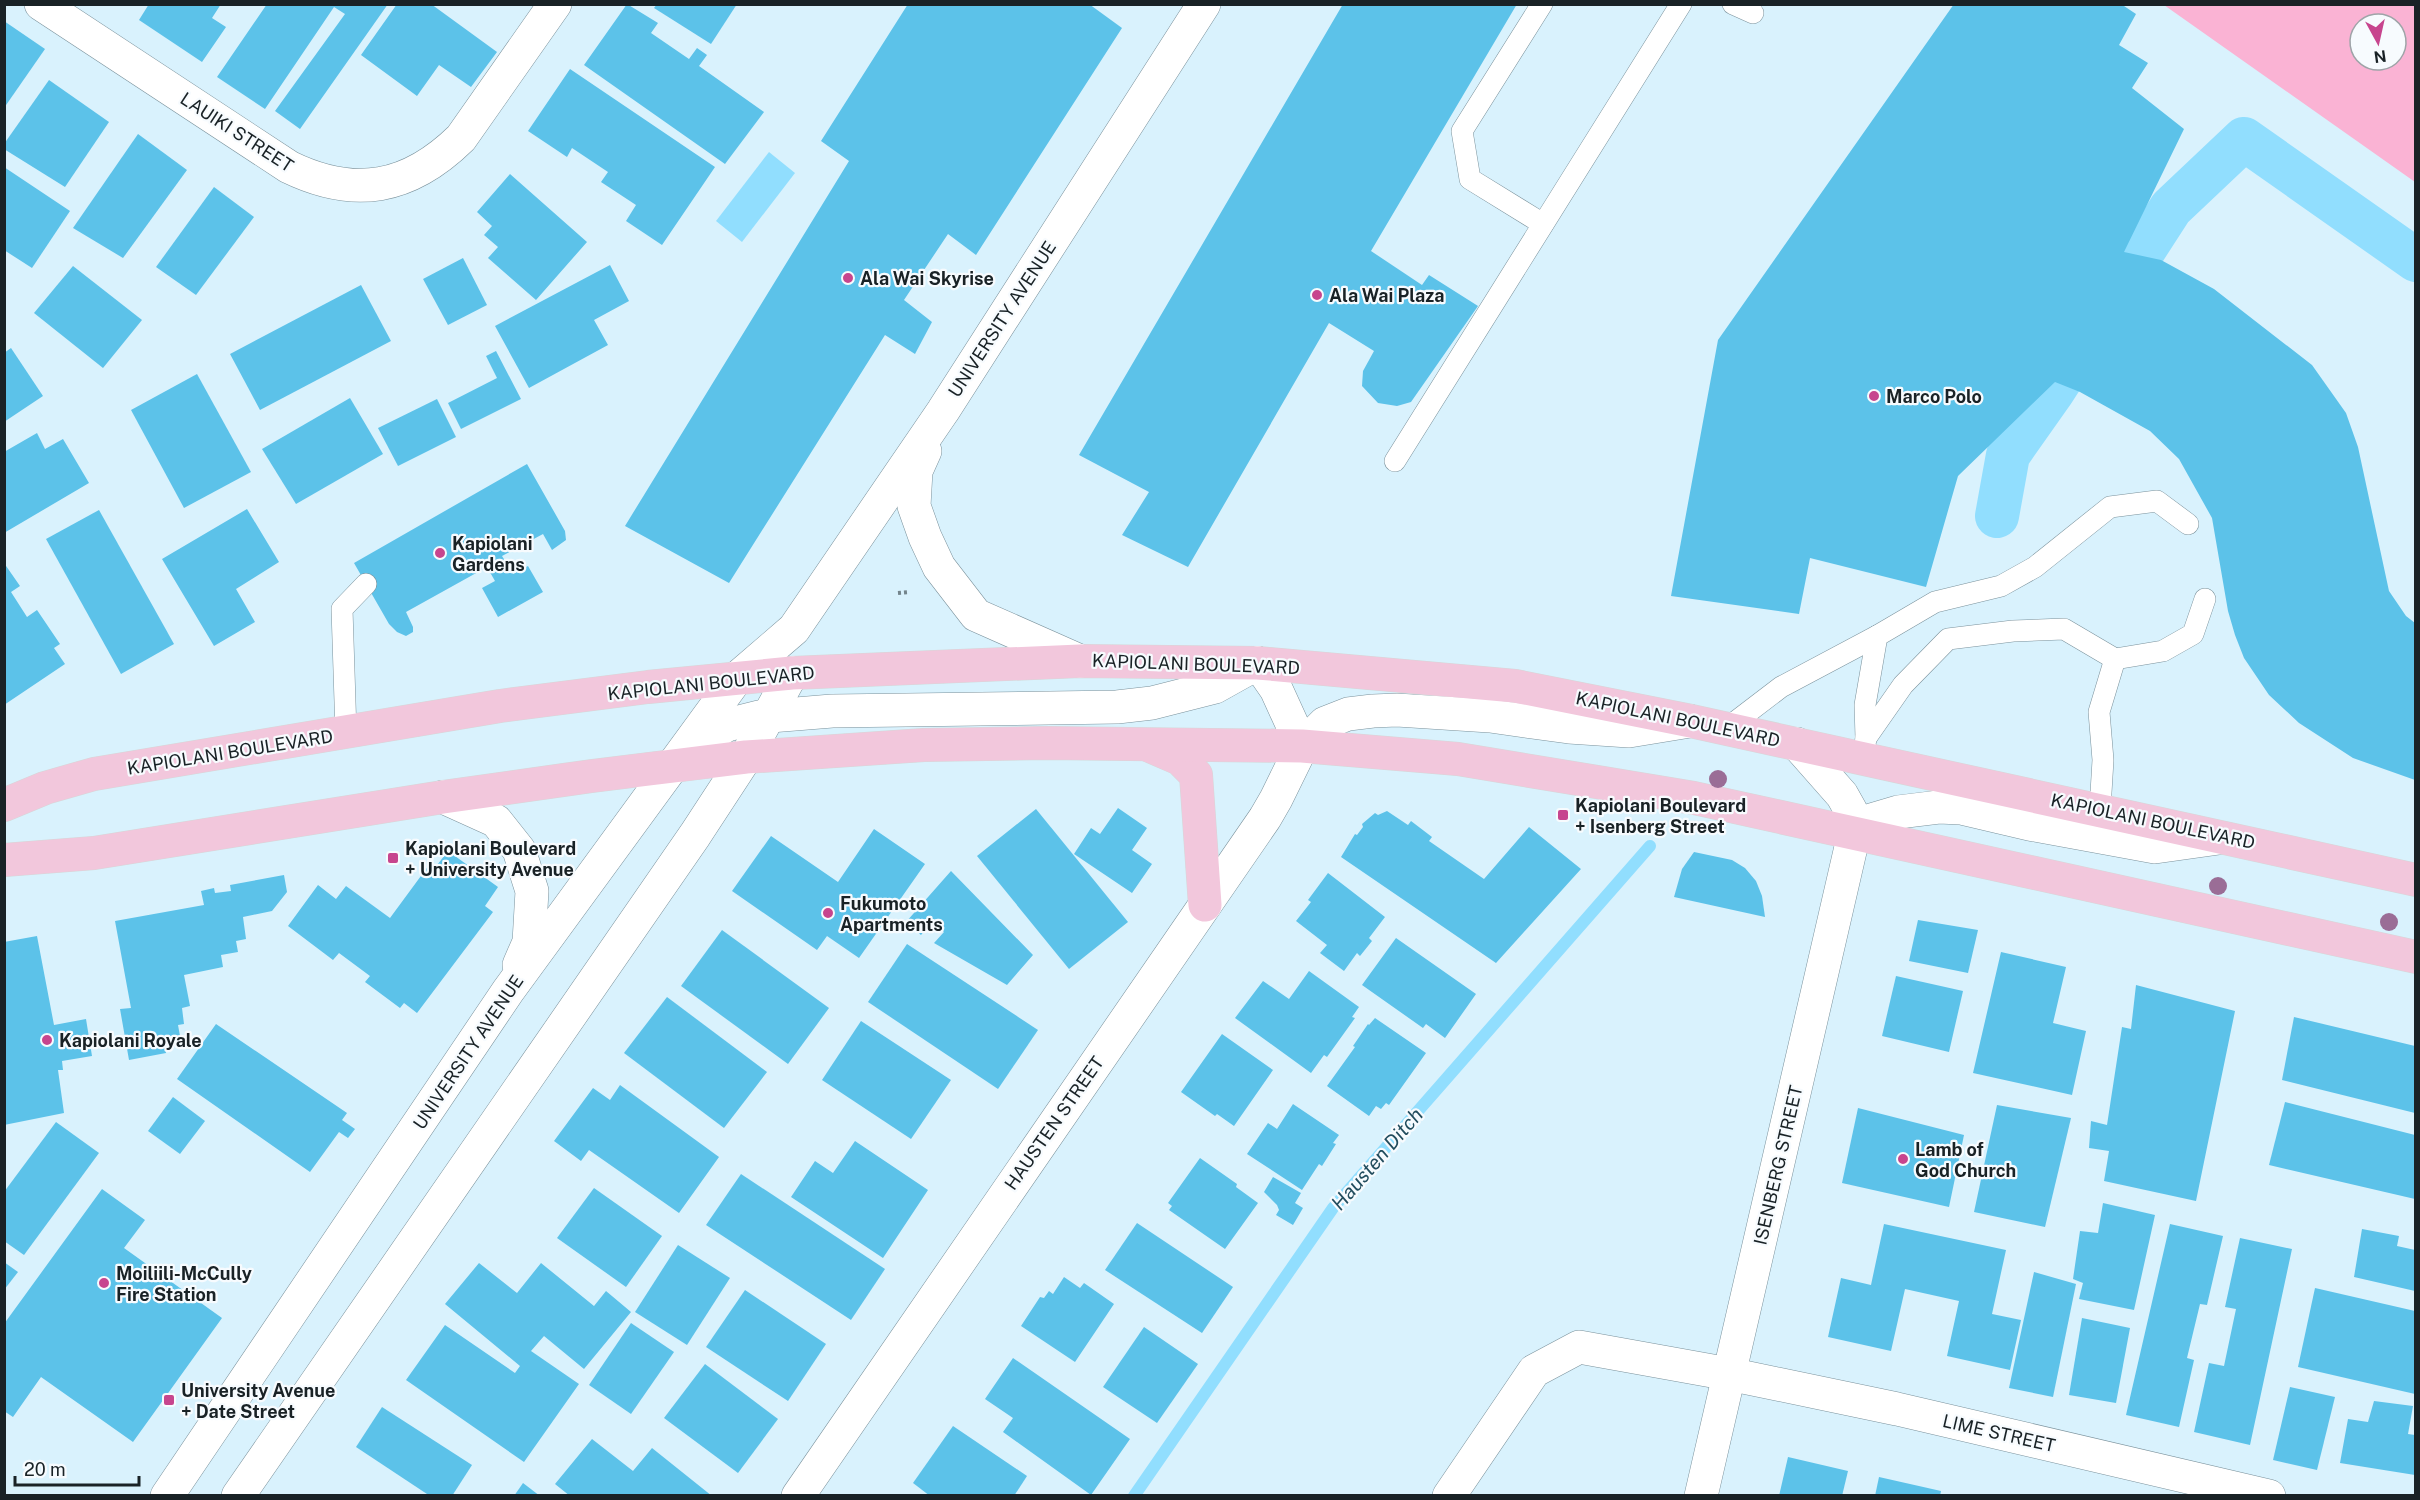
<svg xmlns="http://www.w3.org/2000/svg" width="2420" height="1500" viewBox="0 0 2420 1500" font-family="'Public Sans',sans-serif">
  <rect width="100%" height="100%" fill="#d9f2fd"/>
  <path fill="#fab3d4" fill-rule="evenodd" d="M2164,5H2415V182ZM2360,24H2396V60H2360Z"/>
  <path fill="#91defe" d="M769,152L795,173L742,242L716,221Z"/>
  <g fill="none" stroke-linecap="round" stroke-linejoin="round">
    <path stroke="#91defe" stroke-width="12" d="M1134,1496L1333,1208L1650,846"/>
    <path stroke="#91defe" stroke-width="44" d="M1997,516L2008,455L2053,391L2171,208L2244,139L2416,260"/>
  </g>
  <g fill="#5cc2e9">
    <path d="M149,4H221L212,18L226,27L202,62L139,20Z"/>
    <path d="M267,4H388L300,129L275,111L345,14L334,7L265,109L217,77Z"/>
    <path d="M397,4H431L497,52L471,87L439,65L417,96L361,55Z"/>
    <path d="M627,4L658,23L651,33L689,59L697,48L707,55L699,66L764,112L725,164L584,65Z"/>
    <path d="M657,4H737L711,44L654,8Z"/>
    <path d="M908,4H1089L1122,28L976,255L948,234L904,300L932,322L915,354L885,335L729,583L625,526L849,161L821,141Z"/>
    <path d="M1343,4H1517L1371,251L1422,285L1429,275L1478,306L1411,402L1397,406L1378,403L1362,386L1363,371L1374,351L1329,323L1188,567L1122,535L1149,492L1079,455Z"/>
    <path d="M1954,4H2121L2136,14L2119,45L2148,63L2132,88L2184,129L2124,252L2161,260L2214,289L2312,365L2346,413L2358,447L2389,591L2406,616L2415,623V780L2353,758L2299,723L2269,695L2244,658L2235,635L2228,611L2212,518L2179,459L2150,431L2080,392L2055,382L1958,476L1926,587L1810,558L1799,614L1671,596L1718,340Z"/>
    <path d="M4,21L45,49L4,108Z"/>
    <path d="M570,69L715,167L662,245L626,221L636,205L601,182L608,172L572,148L567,157L528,131Z"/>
    <path d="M49,80L109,122L65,187L4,149V144Z"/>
    <path d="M138,134L187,170L123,258L73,228Z"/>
    <path d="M4,167L70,211L32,268L4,250Z"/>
    <path d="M510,174L587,242L536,300L488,258L498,247L484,235L492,226L477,212Z"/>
    <path d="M214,187L254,217L196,295L156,267Z"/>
    <path d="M463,258L487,305L448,325L423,279Z"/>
    <path d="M610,265L629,301L594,320L608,345L529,388L495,326Z"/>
    <path d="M73,266L142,320L103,368L34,313Z"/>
    <path d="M361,285L391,341L260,410L230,354Z"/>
    <path d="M11,348L43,396L4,422V353Z"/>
    <path d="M496,351L521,399L461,429L448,403L497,378L486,356Z"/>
    <path d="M197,374L251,472L184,508L131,410Z"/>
    <path d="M350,398L383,454L296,504L262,449Z"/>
    <path d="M437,399L456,437L398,466L378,428Z"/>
    <path d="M37,433L45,449L63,439L89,483L4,533V452Z"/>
    <path d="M527,464L565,531L566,540L552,550L543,534L502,556L513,574L528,566L543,592L498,617L482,588L495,581L487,567L406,612L413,627V632L406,636L397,632L389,624L354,563Z"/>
    <path d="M247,509L279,562L236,589L255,622L214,646L162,559Z"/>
    <path d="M99,510L174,644L121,674L46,539Z"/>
    <path d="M4,563L20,586L11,592L27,617L37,610L60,644L54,648L65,664L4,705Z"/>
    <path d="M1118,808L1147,828L1132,850L1152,864L1132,893L1074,854L1091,828L1100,834Z"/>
    <path d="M1036,809L1128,922L1069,969L977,856Z"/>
    <path d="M1387,811L1408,825L1411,821L1432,837L1429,841L1484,879L1529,827L1581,869L1496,963L1341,857L1355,834L1357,835L1363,827L1362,824L1375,813L1378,815Z"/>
    <path d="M874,829L925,864L859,958L827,936L817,950L732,891L771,836L838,882Z"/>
    <path d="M448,851L498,887L485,906L493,912L417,1013L404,1003L400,1008L365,982L370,976L339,953L333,960L288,926L318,885L336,899L346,886L390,918L429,865L434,869Z"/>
    <path d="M1694,852L1732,860L1745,868L1756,881L1762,896L1765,917L1674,897L1682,869Z"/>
    <path d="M951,871L1033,955L1007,985L934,943L944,932L932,922L921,935L906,922Z"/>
    <path d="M1328,873L1385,917L1369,938L1372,941L1360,956L1357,953L1344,971L1320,953L1327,945L1296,921L1311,902L1308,900Z"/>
    <path d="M284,875L287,892L272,911L243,917L246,939L236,941L238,952L221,955L223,967L184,975L190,1006L182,1008L184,1024L178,1025L180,1036L172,1037L174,1044L165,1045L166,1053L129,1060L120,1009L131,1008L115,921L204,905L201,891L214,888L215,893L231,891L230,885Z"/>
    <path d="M1918,920L1978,930L1968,973L1909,961Z"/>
    <path d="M722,930L829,1008L788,1064L681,986Z"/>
    <path d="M37,936L54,1025L86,1019L92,1056L62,1061L63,1070H58L64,1113L4,1125V942Z"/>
    <path d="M1396,938L1476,994L1445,1038L1426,1024L1423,1028L1362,985Z"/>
    <path d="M907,944L1038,1030L998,1089L868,1002Z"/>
    <path d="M2001,952L2066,967L2053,1023L2086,1031L2072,1095L1973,1073Z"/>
    <path d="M1309,971L1359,1007L1352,1017L1355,1018L1327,1057L1324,1055L1311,1073L1235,1018L1263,981L1289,999Z"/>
    <path d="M1896,976L1963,991L1949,1052L1882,1036Z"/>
    <path d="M2136,985L2235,1011L2196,1201L2104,1181L2109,1151L2089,1148L2091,1121L2107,1125L2122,1027L2131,1029Z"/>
    <path d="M667,997L767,1072L724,1128L624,1053Z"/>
    <path d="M2294,1017L2415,1046V1113L2282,1080Z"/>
    <path d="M1375,1018L1426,1053L1389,1105L1386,1103L1381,1109L1376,1106L1369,1116L1327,1086L1355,1047L1353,1046L1368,1024L1369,1025Z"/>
    <path d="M861,1021L951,1080L911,1139L822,1080Z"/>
    <path d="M216,1024L347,1113L342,1120L355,1129L348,1138L339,1132L310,1172L177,1079Z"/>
    <path d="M1222,1034L1273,1070L1234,1126L1217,1114L1215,1116L1181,1092Z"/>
    <path d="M620,1085L719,1157L679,1213L589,1150L581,1161L554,1141L593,1088L610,1100Z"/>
    <path d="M173,1097L205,1121L180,1154L148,1131Z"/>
    <path d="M2285,1102L2415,1135V1199L2269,1165Z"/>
    <path d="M1293,1104L1339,1135L1333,1143L1336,1144L1322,1166L1319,1164L1302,1190L1247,1154L1268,1123L1277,1129Z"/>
    <path d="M1997,1105L2071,1118L2045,1227L1974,1212Z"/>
    <path d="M1858,1108L1964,1135L1949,1207L1842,1183Z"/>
    <path d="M56,1122L99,1153L24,1255L4,1241V1192Z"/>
    <path d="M855,1141L928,1190L883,1258L791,1197L815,1161L833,1173Z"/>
    <path d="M1200,1158L1237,1184L1236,1187L1258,1203L1225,1249L1169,1210L1172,1206L1168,1203Z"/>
    <path d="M741,1174L885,1269L851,1320L706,1225Z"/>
    <path d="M1273,1177L1301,1193L1295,1203L1303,1208L1293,1225L1276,1215L1279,1210L1277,1205L1264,1192Z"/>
    <path d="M594,1188L662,1236L626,1287L557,1238Z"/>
    <path d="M102,1189L145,1220L124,1248L222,1318L133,1442L41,1377L13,1417L4,1411V1324Z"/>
    <path d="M2103,1203L2155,1215L2134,1310L2079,1299L2083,1283L2073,1279L2080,1231L2098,1233Z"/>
    <path d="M1137,1223L1233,1287L1202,1333L1105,1270Z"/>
    <path d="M1884,1224L2006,1250L1992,1314L2021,1320L2010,1370L1947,1356L1959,1301L1905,1289L1891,1351L1828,1337L1841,1278L1871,1285Z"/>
    <path d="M2170,1224L2223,1236L2207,1305L2200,1304L2187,1358L2194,1360L2179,1427L2126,1415Z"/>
    <path d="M2362,1229L2399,1236L2397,1246L2415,1250V1291L2354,1277Z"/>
    <path d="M2240,1238L2292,1249L2250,1445L2194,1432L2209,1363L2224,1366L2236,1309L2225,1307Z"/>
    <path d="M678,1245L730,1278L687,1345L635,1312Z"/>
    <path d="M4,1262L18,1272L4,1290Z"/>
    <path d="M479,1263L517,1293L541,1263L594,1306L606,1291L631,1312L584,1369L544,1336L531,1351L579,1384L524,1462L406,1380L445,1325L515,1373L520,1366L445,1304Z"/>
    <path d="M2034,1272L2076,1284L2053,1397L2009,1388Z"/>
    <path d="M1064,1277L1080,1288L1084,1283L1114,1304L1075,1362L1021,1326L1040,1297L1044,1298L1049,1291L1053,1294Z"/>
    <path d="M2315,1288L2415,1311V1394L2298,1367Z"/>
    <path d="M745,1290L826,1344L788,1401L706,1347Z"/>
    <path d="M2082,1318L2130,1328L2116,1403L2069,1395Z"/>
    <path d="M631,1323L674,1352L631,1414L589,1385Z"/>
    <path d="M1144,1327L1198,1364L1157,1423L1103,1387Z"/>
    <path d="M1013,1358L1130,1439L1091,1495L1003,1432L1013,1418L985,1399Z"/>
    <path d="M705,1364L778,1419L738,1473L664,1418Z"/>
    <path d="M2290,1387L2335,1397L2317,1470L2273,1460Z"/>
    <path d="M2374,1401L2413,1406L2408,1434L2415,1435V1475L2340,1463L2348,1419L2368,1422Z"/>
    <path d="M382,1407L472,1465L452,1496H430L356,1447Z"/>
    <path d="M953,1426L1027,1476L1014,1496H930L913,1483Z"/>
    <path d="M592,1439L633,1471L652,1448L712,1496H570L555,1484Z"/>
    <path d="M1788,1457L1848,1471L1842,1496H1779Z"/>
    <path d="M1879,1477L1941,1491L1940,1496H1875Z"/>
    <path d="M523,1483L540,1496H514Z"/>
  </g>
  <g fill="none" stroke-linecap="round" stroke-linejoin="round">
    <g stroke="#7b929c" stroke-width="22">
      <g id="service">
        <path d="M1542,4L1462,131L1470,179L1543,224"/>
        <path d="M1733,4L1753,13"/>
        <path d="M1395,461L1681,4"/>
        <path d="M1726,729L1781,687L1877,636"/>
        <path d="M346,733L342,609L366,584"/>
        <path d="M1866,738L1903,685L1948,639L2013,631L2064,629L2115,659"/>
        <path d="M1863,758L1866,738L1865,705L1877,636L1935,602L2001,586L2035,567L2110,507L2157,501L2188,524"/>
        <path d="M2100,809L2103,760L2099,712L2115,659L2163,651L2193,634L2205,599"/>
      </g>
    </g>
    <g stroke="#7b929c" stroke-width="34">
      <g id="minor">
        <path d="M41,4L289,167C355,199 409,189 461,138L555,4"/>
        <path d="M925,451L916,471L914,506L925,537L939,567L976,615L1080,661"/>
        <path d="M736,679L794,629L943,411L1204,4"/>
        <path d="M798,1496L1265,818L1276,799L1302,746"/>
        <path d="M1449,1496L1534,1371L1579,1347L1729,1374L1897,1409L2269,1496"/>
      </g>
    </g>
    <g stroke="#7b929c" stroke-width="34">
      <g id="tertiary">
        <path d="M1258,663L1276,689L1302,746L1325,723L1348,714L1373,711L1397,710L1490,716L1569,727L1629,731L1690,721"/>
        <path d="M1854,834L1871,820L1898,812L1939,807L1961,808L2029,824L2155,847L2219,838"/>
        <path d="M1701,1496L1854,834L1851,811L1842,795L1797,744"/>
      </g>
    </g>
    <g stroke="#7b929c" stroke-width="34">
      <g id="secondary">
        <path d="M693,745L727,725L759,717L832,711L1117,707L1152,703L1215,687L1258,663"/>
        <path d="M443,797L496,821L519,850L532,891L529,942L519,965"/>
        <path d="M167,1496L508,991L736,679"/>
        <path d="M238,1496L695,835L746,757L792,673"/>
      </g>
    </g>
    <g stroke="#d6d7d8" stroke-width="34">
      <g id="primary">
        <path d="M1150,746L1180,759L1196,775L1205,905"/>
        <path d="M4,805L45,788L94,774L500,706L648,687L792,673L1080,661L1258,663L1515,686L1691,721L2416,880"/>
        <path d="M4,860L94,853L443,797L592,776L746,757L924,745L1047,743L1302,746L1458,759L1694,798L2416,957"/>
      </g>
    </g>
    <path stroke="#74858c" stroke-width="4" stroke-dasharray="3 3" stroke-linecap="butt" d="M898,593L909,592"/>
    <use href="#service" stroke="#fff" stroke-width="21"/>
    <use href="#minor" stroke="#fff" stroke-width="33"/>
    <use href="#tertiary" stroke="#fff" stroke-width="33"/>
    <use href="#secondary" stroke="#fff" stroke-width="33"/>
    <use href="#primary" stroke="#f2c7dc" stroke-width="33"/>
  </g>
  <g fill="#9a6d96">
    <circle cx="1718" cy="779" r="9"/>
    <circle cx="2218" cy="886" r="9"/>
    <circle cx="2389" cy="922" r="9"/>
  </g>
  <g fill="#c7458e" stroke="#f7fbfe" stroke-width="2">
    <circle cx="848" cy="278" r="6"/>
    <circle cx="1317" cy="295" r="6"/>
    <circle cx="1874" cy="396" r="6"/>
    <circle cx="440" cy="553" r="6"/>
    <rect x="1557" y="809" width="12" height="12" rx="3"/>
    <rect x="387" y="852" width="12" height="12" rx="3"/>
    <circle cx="828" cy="913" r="6"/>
    <circle cx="47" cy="1040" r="6"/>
    <circle cx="1903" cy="1159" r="6"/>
    <circle cx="104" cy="1283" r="6"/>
    <rect x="163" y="1394" width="12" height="12" rx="3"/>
  </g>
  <g text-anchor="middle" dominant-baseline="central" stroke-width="4.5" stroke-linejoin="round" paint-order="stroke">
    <g font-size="18" fill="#192226" stroke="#f7fbfe">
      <text transform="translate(237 132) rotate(33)">LAUIKI STREET</text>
      <text transform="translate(1002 319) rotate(-57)">UNIVERSITY AVENUE</text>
      <text transform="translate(1196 664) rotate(2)">KAPIOLANI BOULEVARD</text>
      <text transform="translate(711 683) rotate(-6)">KAPIOLANI BOULEVARD</text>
      <text transform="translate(1678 719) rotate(12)">KAPIOLANI BOULEVARD</text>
      <text transform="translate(230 752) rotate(-9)">KAPIOLANI BOULEVARD</text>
      <text transform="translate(2153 821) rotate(12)">KAPIOLANI BOULEVARD</text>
      <text transform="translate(468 1052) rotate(-56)">UNIVERSITY AVENUE</text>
      <text transform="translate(1054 1123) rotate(-55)">HAUSTEN STREET</text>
      <text transform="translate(1778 1165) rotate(-77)">ISENBERG STREET</text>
      <text transform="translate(1999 1433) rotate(13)">LIME STREET</text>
    </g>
    <g font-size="18" font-weight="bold" fill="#192226" stroke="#f7fbfe" text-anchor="start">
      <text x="860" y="278">Ala Wai Skyrise</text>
      <text x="1329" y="295">Ala Wai Plaza</text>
      <text x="1886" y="396">Marco Polo</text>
      <text x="452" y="543">Kapiolani<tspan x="452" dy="21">Gardens</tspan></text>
      <text x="1575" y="805">Kapiolani Boulevard<tspan x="1575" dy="21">+ Isenberg Street</tspan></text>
      <text x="405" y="848">Kapiolani Boulevard<tspan x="405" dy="21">+ University Avenue</tspan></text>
      <text x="840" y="903">Fukumoto<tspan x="840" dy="21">Apartments</tspan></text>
      <text x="59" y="1040">Kapiolani Royale</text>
      <text x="1915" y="1149">Lamb of<tspan x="1915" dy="21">God Church</tspan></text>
      <text x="116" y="1273">Moiliili-McCully<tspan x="116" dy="21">Fire Station</tspan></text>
      <text x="181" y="1390">University Avenue<tspan x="181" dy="21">+ Date Street</tspan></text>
    </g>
    <g font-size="20" font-style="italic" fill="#224d5e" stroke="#f7fbfe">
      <text transform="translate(1377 1159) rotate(-49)">Hausten Ditch</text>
    </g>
  </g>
  <rect width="2420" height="1500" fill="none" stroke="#192226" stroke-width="12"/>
  <g transform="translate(2378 42) rotate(172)"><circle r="28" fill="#f7fbfe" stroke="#9ea4a8" stroke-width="1.5"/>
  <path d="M0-4.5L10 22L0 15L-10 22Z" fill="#c7458e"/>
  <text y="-9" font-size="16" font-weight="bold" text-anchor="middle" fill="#192226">N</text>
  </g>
  <path d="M15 1476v9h124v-9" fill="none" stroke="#192226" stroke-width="3"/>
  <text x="24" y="1476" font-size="18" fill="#192226" stroke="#f7fbfe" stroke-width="4.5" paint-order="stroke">20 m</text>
</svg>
